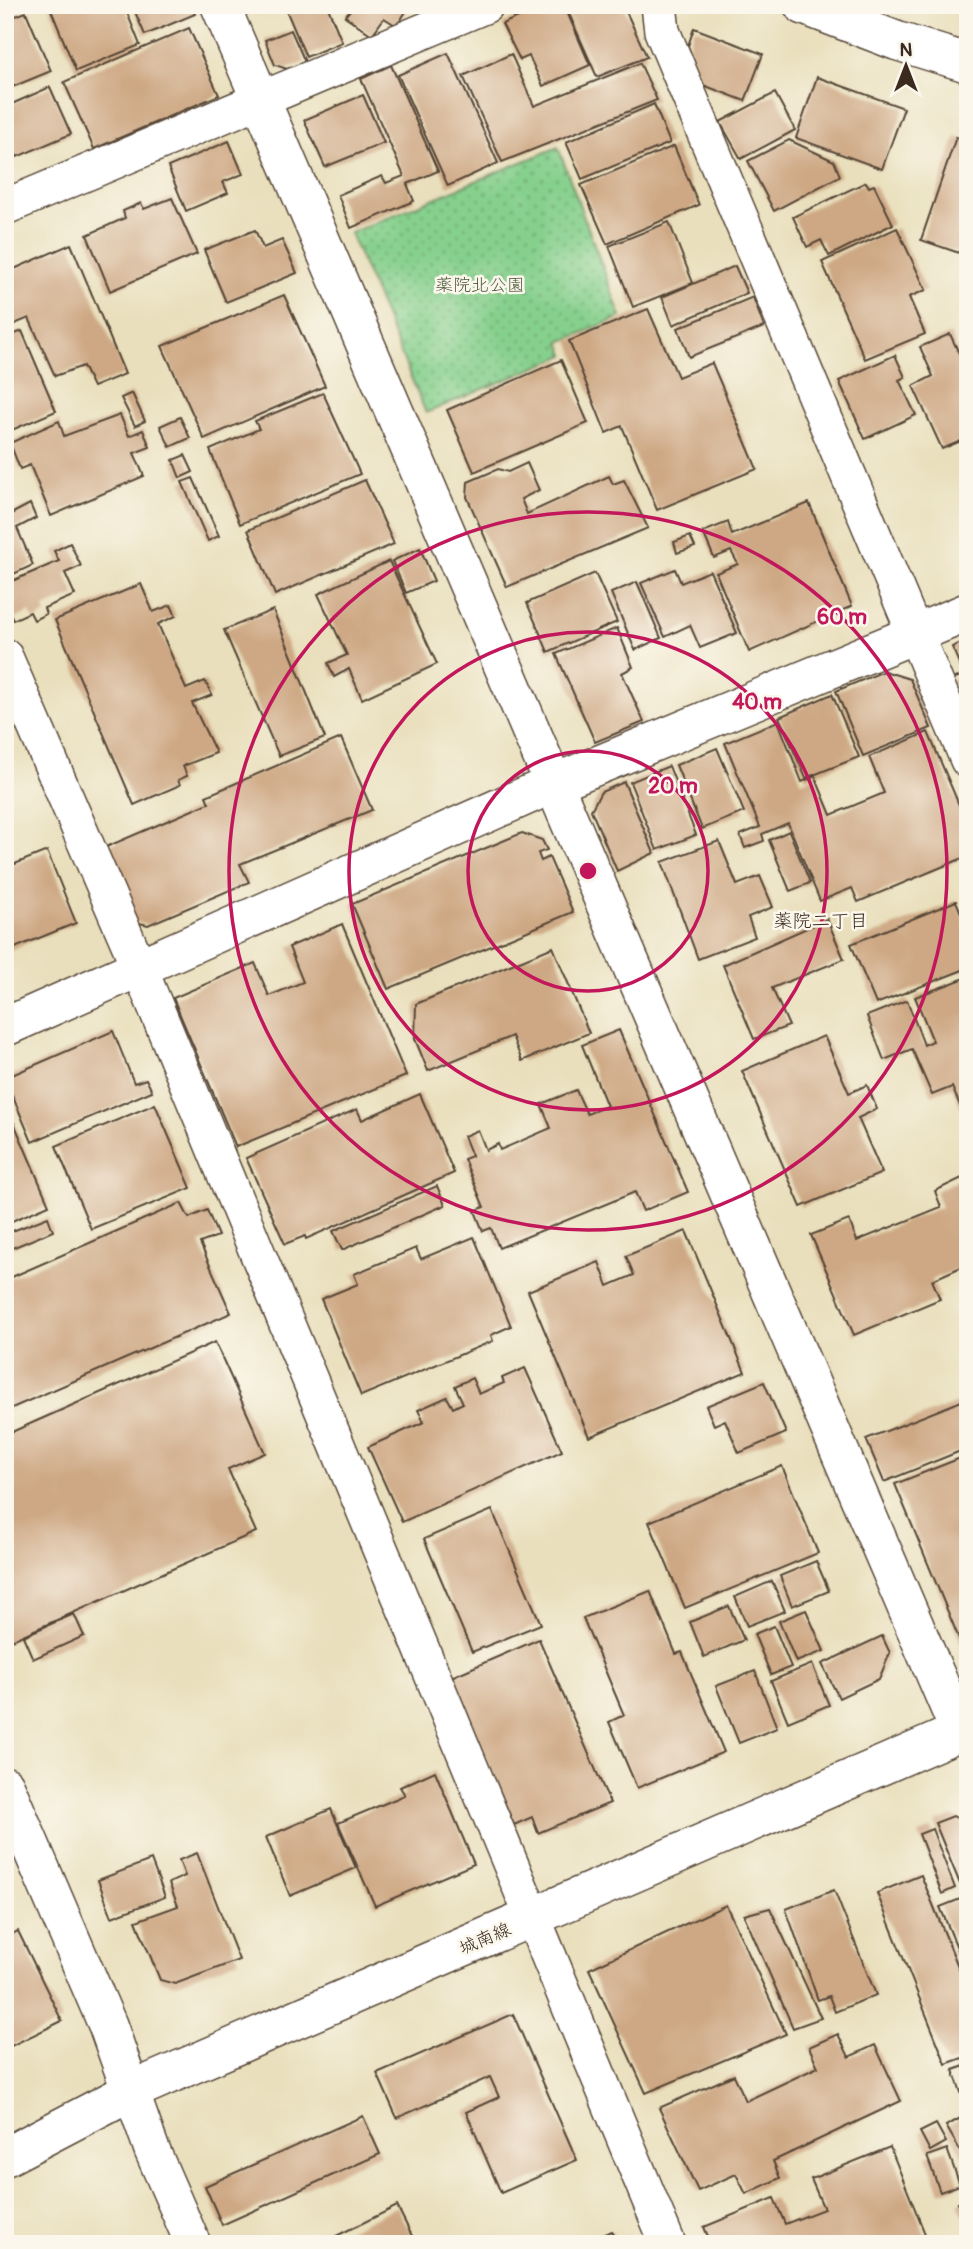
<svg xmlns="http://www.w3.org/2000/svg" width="973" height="2249" viewBox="0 0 973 2249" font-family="Pangolin,'Klee One',sans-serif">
  <defs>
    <pattern id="grass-dots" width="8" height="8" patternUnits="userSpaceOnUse" patternTransform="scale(1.75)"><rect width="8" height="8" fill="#86d08d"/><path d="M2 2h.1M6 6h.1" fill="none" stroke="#6fa973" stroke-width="1.8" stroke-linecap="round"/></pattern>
  </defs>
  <rect width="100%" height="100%" fill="#fbf7ec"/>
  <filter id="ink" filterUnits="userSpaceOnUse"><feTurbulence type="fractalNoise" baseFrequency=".0143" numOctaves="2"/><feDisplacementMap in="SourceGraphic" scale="14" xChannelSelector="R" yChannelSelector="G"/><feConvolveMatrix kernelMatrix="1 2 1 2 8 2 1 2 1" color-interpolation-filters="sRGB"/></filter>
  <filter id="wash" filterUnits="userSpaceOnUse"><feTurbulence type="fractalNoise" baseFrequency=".00686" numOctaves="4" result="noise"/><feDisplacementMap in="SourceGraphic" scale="28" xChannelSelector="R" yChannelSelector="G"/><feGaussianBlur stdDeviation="1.57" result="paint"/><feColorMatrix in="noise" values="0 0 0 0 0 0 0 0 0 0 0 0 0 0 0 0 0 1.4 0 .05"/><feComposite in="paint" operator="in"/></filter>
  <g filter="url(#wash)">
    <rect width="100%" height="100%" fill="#e9dfbc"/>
    <path fill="url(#grass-dots)" stroke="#607d56" stroke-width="2" d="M558,147L621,317L560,342L565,355L426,413L350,233Z"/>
    <g id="blocks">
      <g fill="#cea884">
        <path d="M49,5H124L140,45L76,71Z"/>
        <path d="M132,5H191L195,14L145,35Z"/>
        <path d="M284,5H327L342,42L306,57Z"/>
        <path d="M354,5H410L397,26L384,18L372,35L345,16Z"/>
        <path d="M546,5H564L590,65L543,86L529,56L520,60L502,24Z"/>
        <path d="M565,5L624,7L647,57L597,77Z"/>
        <path d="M26,12L51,71L5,90V20Z"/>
        <path d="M189,28L219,95L94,149L64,82Z"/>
        <path d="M694,28L763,54L745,101L703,85L688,46Z"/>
        <path d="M291,30L305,62L287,69L275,65L265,40Z"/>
        <path d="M448,53L498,163L448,186L398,75Z"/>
        <path d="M511,54L534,106L640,63L657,100L502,162L463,76Z"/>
        <path d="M391,65L438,171L407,184L414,201L351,228L338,195L382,176L386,183L404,176L361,79Z"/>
        <path d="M817,77L904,108L882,169L796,138Z"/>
        <path d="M50,87L71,134L17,157L5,130V107Z"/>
        <path d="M775,93L795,130L741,159L720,122Z"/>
        <path d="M363,95L384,143L325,167L304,120Z"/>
        <path d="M654,104L670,143L582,179L566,142Z"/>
        <path d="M956,137L968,141V256L921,240Z"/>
        <path d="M789,140L834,161L840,176L774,211L748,161Z"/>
        <path d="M229,141L243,174L223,182L228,193L186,211L168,167Z"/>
        <path d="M674,146L699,205L607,244L581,185Z"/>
        <path d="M866,182L869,187L874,185L893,224L829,256L821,240L807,247L793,217Z"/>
        <path d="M172,198L197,254L110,291L87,235L125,218L123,211L141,203L144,209Z"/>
        <path d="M669,222L693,283L633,307L609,246Z"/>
        <path d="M897,228L926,290L909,297L925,334L865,359L822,262Z"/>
        <path d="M255,230L263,248L282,240L297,273L226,302L204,250Z"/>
        <path d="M71,244L125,374L93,387L83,366L55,376L29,318L5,328V273Z"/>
        <path d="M735,266L747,293L673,325L662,297Z"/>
        <path d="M284,295L325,386L204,439L162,346Z"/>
        <path d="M753,297L764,327L689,357L678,328Z"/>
        <path d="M648,309L678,377L712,363L757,469L657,510L622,426L606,433L569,341Z"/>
        <path d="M22,331L56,411L5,433V338Z"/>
        <path d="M950,334L963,362L968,360V438L942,449L913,386L933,376L920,347Z"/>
        <path d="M895,355L905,377L899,380L916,415L865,439L839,381Z"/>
        <path d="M561,360L588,423L474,472L447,410Z"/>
        <path d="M132,393L145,421L135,426L121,398Z"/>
        <path d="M323,393L360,474L240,524L210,450L259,429L255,421Z"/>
        <path d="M120,415L129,436L143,430L150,447L134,453L144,476L51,516L30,465L20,469L10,443L59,421L64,436Z"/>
        <path d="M180,417L190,438L170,447L160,426Z"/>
        <path d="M185,455L193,472L180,478L173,460Z"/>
        <path d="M527,463L539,490L521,499L527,514L609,476L613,484L624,480L648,528L507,587L467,497L468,482L498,469L508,472Z"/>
        <path d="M193,478L219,536L208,541L182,482Z"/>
        <path d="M365,480L394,544L275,595L248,530Z"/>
        <path d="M5,501L11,514L30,504L36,518L17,528L33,565L5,578Z"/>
        <path d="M809,503L852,606L749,652L716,573L738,564L731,551L714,558L703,532L728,522L732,535Z"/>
        <path d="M690,536L695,547L677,553L674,542Z"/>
        <path d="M70,543L81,566L65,573L75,595L44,608L46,614L34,620L30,612L13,620L5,602V584L59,561L54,551Z"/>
        <path d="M420,548L434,581L406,593L392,561Z"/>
        <path d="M389,561L437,664L362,699L349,669L334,677L328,663L347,655L318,594Z"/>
        <path d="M675,569L681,583L710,571L737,633L700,648L690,625L665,637L641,583Z"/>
        <path d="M595,573L617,622L548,652L527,603Z"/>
        <path d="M637,582L661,638L635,650L611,593Z"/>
        <path d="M141,584L153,612L171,605L176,616L158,624L186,689L205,681L212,695L192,703L216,753L183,766L187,776L178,780L180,785L134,805L55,620Z"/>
        <path d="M273,610L325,738L279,756L224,630Z"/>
        <path d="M617,628L633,667L622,673L644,722L595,742L556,654Z"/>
        <path d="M968,640V719L952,679L964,675L952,647Z"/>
        <path d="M884,671L910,679L931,728L863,756L836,691Z"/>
        <path d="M832,694L859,757L806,778L779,717Z"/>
        <path d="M778,721L802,782L815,776L831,815L884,793L869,757L928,732L968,826V856L858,902L852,888L820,901L788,823L762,834L764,841L745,848L740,835L760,827L725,743Z"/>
        <path d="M341,738L372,810L240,864L249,882L148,925L131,921L99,850L209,803L206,796Z"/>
        <path d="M717,748L744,812L702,829L676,765Z"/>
        <path d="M669,766L696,835L657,850L630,782Z"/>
        <path d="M624,782L654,853L617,871L591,810L601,792Z"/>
        <path d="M789,831L810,883L790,891L769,840Z"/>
        <path d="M522,833L542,840L547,850L538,853L541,861L549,857L573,912L388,989L352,904Z"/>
        <path d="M719,841L737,885L760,876L773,907L748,917L755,937L698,959L662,862Z"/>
        <path d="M47,851L76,923L5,952V868Z"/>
        <path d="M956,901L968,930V968L876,1004L851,944Z"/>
        <path d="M827,919L844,959L772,988L789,1026L754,1039L723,965Z"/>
        <path d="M342,924L406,1076L236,1147L173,998L255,963L269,996L303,982L289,947Z"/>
        <path d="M553,947L589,1033L522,1061L512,1036L428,1071L415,1039L416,1004Z"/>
        <path d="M968,977V1124L952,1087L932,1095L912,1049L884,1060L867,1016L907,1000L924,1045L933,1041L915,997Z"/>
        <path d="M619,1030L688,1192L643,1211L635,1192L499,1248L491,1228L483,1231L475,1211L484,1207L464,1159L472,1156L464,1136L478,1130L486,1150L498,1144L500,1150L551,1128L541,1104L576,1090L587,1114L607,1106L582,1045Z"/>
        <path d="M113,1031L134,1083L146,1079L152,1091L32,1142L5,1078Z"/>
        <path d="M824,1036L849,1093L867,1085L877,1109L858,1118L882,1173L801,1207L742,1071Z"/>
        <path d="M420,1094L454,1173L306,1239L305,1236L285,1244L246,1158L357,1109L362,1120Z"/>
        <path d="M5,1102L49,1205L5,1224Z"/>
        <path d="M155,1104L191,1188L91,1229L56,1146Z"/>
        <path d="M966,1176L968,1264L932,1280L940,1299L854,1335L811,1235L849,1220L857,1241L941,1207L935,1191Z"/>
        <path d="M437,1186L445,1205L342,1250L333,1231Z"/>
        <path d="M181,1203L189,1218L207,1210L218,1236L200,1243L231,1313L5,1411V1280Z"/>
        <path d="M48,1217L53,1231L5,1251V1234Z"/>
        <path d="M686,1231L745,1372L589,1437L528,1291L599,1262L608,1286L634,1275L626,1256Z"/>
        <path d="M474,1237L511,1326L491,1335L493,1341L361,1396L321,1299L358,1284L354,1274L416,1248L421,1259Z"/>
        <path d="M215,1342L265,1453L228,1469L256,1532L5,1643V1435Z"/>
        <path d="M525,1368L562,1451L402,1522L368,1447L424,1422L418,1410L447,1397L453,1408L463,1403L455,1386L472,1378L479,1394L504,1383L502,1378Z"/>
        <path d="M764,1382L786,1433L739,1453L725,1420L714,1425L706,1406Z"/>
        <path d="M964,1400L968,1409V1448L884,1482L866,1439Z"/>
        <path d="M968,1455V1643L962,1646L895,1484Z"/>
        <path d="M782,1466L818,1553L685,1608L649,1522Z"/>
        <path d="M492,1510L541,1624L472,1652L424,1539Z"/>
        <path d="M816,1561L829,1591L792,1606L780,1576Z"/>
        <path d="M772,1581L785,1611L747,1626L735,1597Z"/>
        <path d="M650,1591L676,1654L682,1652L724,1752L637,1788L609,1722L624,1715L583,1618Z"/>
        <path d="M729,1606L744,1640L704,1657L690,1622Z"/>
        <path d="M806,1610L824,1651L796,1662L779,1621Z"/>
        <path d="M74,1614L84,1636L33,1659L23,1636Z"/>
        <path d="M774,1626L791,1667L771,1675L754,1634Z"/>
        <path d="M882,1636L890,1653L879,1679L839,1698L822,1664Z"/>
        <path d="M539,1639L610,1803L538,1833L532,1817L514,1825L451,1677Z"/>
        <path d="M812,1664L829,1705L788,1722L771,1681Z"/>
        <path d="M755,1671L777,1728L739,1743L716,1686Z"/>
        <path d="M435,1771L474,1864L375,1906L338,1823L405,1795L400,1787Z"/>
        <path d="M331,1809L356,1868L290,1896L266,1837Z"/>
        <path d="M953,1816L962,1821L968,1832V1881L960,1884L935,1823Z"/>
        <path d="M932,1829L955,1888L942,1894L919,1834Z"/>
        <path d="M197,1853L239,1960L175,1984L160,1980L136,1921L178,1906L169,1883L185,1876L179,1860Z"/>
        <path d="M151,1860L165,1897L112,1917L98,1880Z"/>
        <path d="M921,1875L968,1991V2056L946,2064L877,1893Z"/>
        <path d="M834,1890L876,1995L835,2012L829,1996L818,2000L786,1909Z"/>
        <path d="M968,1896V1974L940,1907Z"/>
        <path d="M726,1905L786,2034L646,2093L589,1969Z"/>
        <path d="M770,1908L821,2018L793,2028L744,1915Z"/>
        <path d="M18,1931L62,2021L5,2049V1937Z"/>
        <path d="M513,2014L577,2160L501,2193L466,2112L499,2097L490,2077L397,2118L377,2073Z"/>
        <path d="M838,2034L849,2057L875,2045L901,2101L773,2161L780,2178L746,2194L736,2174L698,2191L659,2108L734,2075L746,2101L818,2067L809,2047Z"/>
        <path d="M968,2065V2109H967L953,2070Z"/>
        <path d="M968,2114V2164L946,2126Z"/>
        <path d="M363,2116L380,2154L222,2225L205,2186Z"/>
        <path d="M936,2124L946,2142L930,2151L920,2132Z"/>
        <path d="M890,2147L929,2244H711L704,2227L774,2198L785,2224L824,2209L811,2179Z"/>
        <path d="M947,2149L960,2185L940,2192L927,2156Z"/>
        <path d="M968,2199V2226L958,2203Z"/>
        <path d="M397,2206L416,2244H320Z"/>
        <path d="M612,2231L618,2244H580Z"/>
      </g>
    </g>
  </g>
  <g filter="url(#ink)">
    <use href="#blocks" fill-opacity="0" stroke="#554536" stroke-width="2"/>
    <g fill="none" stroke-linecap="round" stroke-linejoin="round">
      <g stroke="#554536" stroke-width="38">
        <g id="street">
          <path d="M659,5L662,31L968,760"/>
          <path d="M5,207L486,5"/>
          <path d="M5,657L139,967L668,2244"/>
          <path d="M131,2091L152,2150L193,2244"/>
        </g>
      </g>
      <g stroke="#554536" stroke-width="41">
        <g id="secondary">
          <path d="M220,5L960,1732"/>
          <path d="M5,1027L555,783L968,612"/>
          <path d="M5,1786L108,2026L131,2091"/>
          <path d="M5,2157L131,2091L968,1728"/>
        </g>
      </g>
      <g stroke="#554536" stroke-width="41">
        <path id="primary" d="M803,5L897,41L968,63"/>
      </g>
      <use href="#street" stroke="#fff" stroke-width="35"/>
      <use href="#secondary" stroke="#fff" stroke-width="38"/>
      <use href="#primary" stroke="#fff" stroke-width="38"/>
    </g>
  </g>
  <g fill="none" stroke="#c2185b" stroke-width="3.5">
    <circle cx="588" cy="871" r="120"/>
    <circle cx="588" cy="871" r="239"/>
    <circle cx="588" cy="871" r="359"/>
  </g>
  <g text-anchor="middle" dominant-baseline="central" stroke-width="5" stroke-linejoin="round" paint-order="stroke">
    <g font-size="18" fill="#525c3f" stroke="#fbf7ec">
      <text x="480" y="285">薬院北公園</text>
    </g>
    <g font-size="18" fill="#3b2a1e" stroke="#fbf7ec">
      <text transform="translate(485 1939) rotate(-23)">城南線</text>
    </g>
    <g font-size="19" fill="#3b2a1e" stroke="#fbf7ec">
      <text x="821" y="921">薬院二丁目</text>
    </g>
  </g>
  <circle cx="588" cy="871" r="10" fill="#c2185b" stroke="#fbf7ec" stroke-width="3.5"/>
  <g font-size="21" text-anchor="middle" font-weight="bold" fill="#c2185b" stroke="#fbf7ec" stroke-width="5" stroke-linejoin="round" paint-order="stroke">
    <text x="842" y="624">60 m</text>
    <text x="757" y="709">40 m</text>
    <text x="673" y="793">20 m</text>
  </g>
  <rect width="973" height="2249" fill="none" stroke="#fbf7ec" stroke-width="28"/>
  <g transform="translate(906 66)" stroke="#fbf7ec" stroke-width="5" paint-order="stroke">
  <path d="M0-5L12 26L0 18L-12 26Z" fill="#3b2a1e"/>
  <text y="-10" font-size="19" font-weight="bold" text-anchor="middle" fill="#3b2a1e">N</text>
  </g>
</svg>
